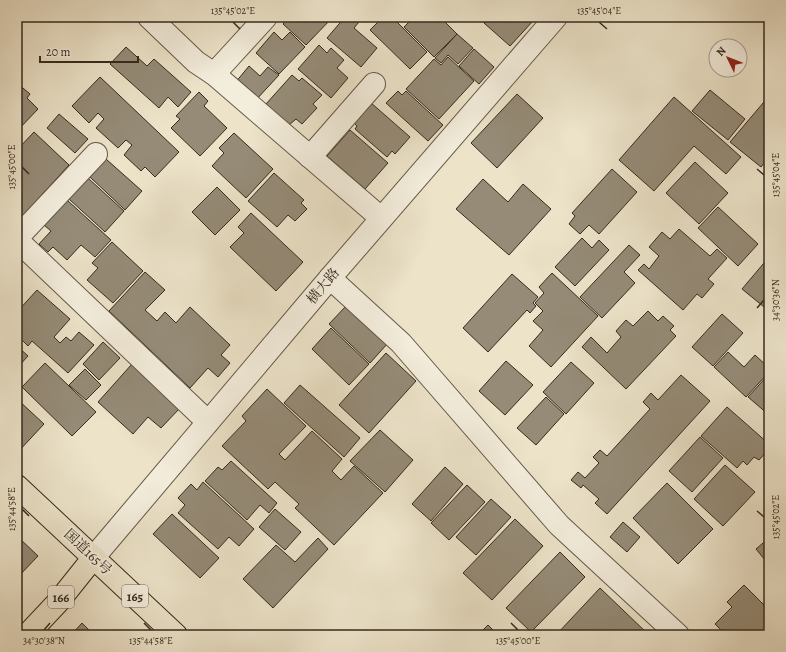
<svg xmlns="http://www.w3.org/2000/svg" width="786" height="652" viewBox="0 0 786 652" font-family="Alegreya,'Noto Serif JP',serif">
  <rect width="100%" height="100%" fill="#ece3c9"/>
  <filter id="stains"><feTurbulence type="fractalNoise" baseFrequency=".005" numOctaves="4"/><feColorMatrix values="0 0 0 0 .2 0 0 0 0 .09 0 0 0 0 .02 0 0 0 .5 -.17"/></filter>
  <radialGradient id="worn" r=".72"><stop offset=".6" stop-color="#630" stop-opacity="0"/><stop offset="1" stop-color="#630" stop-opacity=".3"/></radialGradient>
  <g fill="#958b77" stroke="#362b1e">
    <path d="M290,17H331L332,18L306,45L283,24Z"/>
    <path d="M345,17H363L354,28L377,48L361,67L327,38Z"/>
    <path d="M383,17H392L427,52L410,69L370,30Z"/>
    <path d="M414,17H440L457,34L434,57L404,27Z"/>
    <path d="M489,17H528L533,21L510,46L484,23Z"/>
    <path d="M274,32L282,40L290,32L305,47L279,74L256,53Z"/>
    <path d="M457,34L473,48L458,64L448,55L441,63L435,58Z"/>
    <path d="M319,45L327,53L331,48L344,60L337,68L348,78L331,98L298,69Z"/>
    <path d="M126,47L147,66L154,59L191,92L178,107L168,97L159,108L110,64Z"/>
    <path d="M474,49L494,67L479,84L459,66Z"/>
    <path d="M448,57L474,81L439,119L406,89L434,59L441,65Z"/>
    <path d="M249,66L260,76L268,67L279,75L255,101L235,83Z"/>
    <path d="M292,75L299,81L302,78L322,95L313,104L317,108L302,124L296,119L289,125L266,104Z"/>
    <path d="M100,77L179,152L155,177L145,167L141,171L124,155L132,145L126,140L118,148L96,128L104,119L98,113L89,123L72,106Z"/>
    <path d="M17,83L30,94L27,98L38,109L17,131Z"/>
    <path d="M710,90L745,119L728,140L692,111Z"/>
    <path d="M398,91L402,95L406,91L443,125L428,141L386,103Z"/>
    <path d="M199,92L208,101L204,106L227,128L200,156L171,128L180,119L176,116Z"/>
    <path d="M517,94L543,118L497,168L471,143Z"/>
    <path d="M769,96V157L761,167L730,142Z"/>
    <path d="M674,97L741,157L726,174L694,146L654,191L619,160Z"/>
    <path d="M370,102L410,137L395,154L392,151L387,157L355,129L357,126L353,122Z"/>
    <path d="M59,114L88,139L75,153L47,128Z"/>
    <path d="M350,130L388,163L365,189L327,156Z"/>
    <path d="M34,132L69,165L18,221L17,150Z"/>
    <path d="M234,133L273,169L246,198L212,166L224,153L219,148Z"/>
    <path d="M106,159L142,191L125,210L90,177Z"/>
    <path d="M695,162L728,193L699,224L666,193Z"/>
    <path d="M612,169L637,192L599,234L589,225L580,234L569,224L575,216L572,213Z"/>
    <path d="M274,173L304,200L301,203L307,209L295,221L288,215L277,227L248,201Z"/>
    <path d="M88,178L124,211L105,232L69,199Z"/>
    <path d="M483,179L508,202L523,184L551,209L509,255L456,209Z"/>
    <path d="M217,187L240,210L215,235L192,212Z"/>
    <path d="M67,200L111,240L95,257L81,245L67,260L53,247L48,252L39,244L51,231L44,225Z"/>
    <path d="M718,207L758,244L738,266L698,228Z"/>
    <path d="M251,213L303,262L276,291L230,247L244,233L238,227Z"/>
    <path d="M679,229L710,256L717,249L727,258L708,279L714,284L702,298L697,294L683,310L638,270L644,264L649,269L659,256L649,247L662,232L670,239Z"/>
    <path d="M582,238L592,248L599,240L609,250L575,286L555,267Z"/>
    <path d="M112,242L143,271L113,303L87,280L98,268L92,263Z"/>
    <path d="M629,245L640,255L624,272L635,283L602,318L580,297Z"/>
    <path d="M769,257V311L742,289Z"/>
    <path d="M145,272L165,290L145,310L157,321L165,312L176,323L190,307L230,345L221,355L230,363L218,377L208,368L190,388L109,311Z"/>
    <path d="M552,273L598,316L551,367L529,346L543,330L533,321L543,311L535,303L544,293L539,287Z"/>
    <path d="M512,274L538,297L533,303L536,306L530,313L527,310L488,352L463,328Z"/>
    <path d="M37,290L70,319L54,337L60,343L66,337L71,341L79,332L94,345L68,373L32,341L28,346L17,335V312Z"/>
    <path d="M347,305L388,343L370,363L329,324Z"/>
    <path d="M648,311L658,321L663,316L674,326L670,330L676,336L626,389L582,347L591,337L607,353L621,337L616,331L626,320L633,326Z"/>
    <path d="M722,314L743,333L713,366L692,347Z"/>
    <path d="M331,328L369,364L349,385L312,349Z"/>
    <path d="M103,342L120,358L99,380L83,364Z"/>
    <path d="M17,346L28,356L17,368Z"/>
    <path d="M728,352L744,367L755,355L769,368V372L746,397L714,367Z"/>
    <path d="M386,353L416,381L369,433L339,405Z"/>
    <path d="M506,361L533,385L505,415L479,391Z"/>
    <path d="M571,362L594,383L566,414L543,392Z"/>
    <path d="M45,363L96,412L72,436L22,387Z"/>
    <path d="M132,364L180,408L161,428L148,417L133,434L98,402Z"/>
    <path d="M85,369L101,385L86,400L69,385Z"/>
    <path d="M769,374V415L748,397Z"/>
    <path d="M681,375L710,401L607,514L595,503L599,499L583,485L581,488L571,480L578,472L585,478L599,463L593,457L600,450L607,456L650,409L643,402L651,393L658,400Z"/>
    <path d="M300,385L360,438L344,457L284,403Z"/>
    <path d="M267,389L306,426L279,454L285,460L312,431L342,459L332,471L341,480L354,466L383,493L334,545L295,508L299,504L275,482L268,489L222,446L246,421L242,416Z"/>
    <path d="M546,397L564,414L536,445L517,428Z"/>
    <path d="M17,399L44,424L17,453Z"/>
    <path d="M727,407L769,444V449L759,460L754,457L747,465L743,461L737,468L701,436Z"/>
    <path d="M380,430L413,460L385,492L350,461Z"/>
    <path d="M700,437L723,458L692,492L669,471Z"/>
    <path d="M231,461L277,503L269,513L260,505L247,520L205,481L218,467L222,470Z"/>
    <path d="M725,465L755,492L723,526L694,499Z"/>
    <path d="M445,467L463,484L431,521L412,504Z"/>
    <path d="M203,482L254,529L239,546L229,537L218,549L178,513L185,505L178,498L191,484L197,490Z"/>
    <path d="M667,483L713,529L678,564L633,518Z"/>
    <path d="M467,485L485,502L449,540L431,523Z"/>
    <path d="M491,499L511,517L476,555L456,537Z"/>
    <path d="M275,509L301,532L285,550L259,527Z"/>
    <path d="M172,514L219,558L200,578L153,534Z"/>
    <path d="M515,519L543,546L492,600L463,573Z"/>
    <path d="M623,522L640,537L627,552L610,537Z"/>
    <path d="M17,536L38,556L17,578Z"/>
    <path d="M318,538L328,549L273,608L243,579L276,545L295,562Z"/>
    <path d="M769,538V565L756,549Z"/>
    <path d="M560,552L585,577L531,632L506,608Z"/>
    <path d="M744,585L769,610V635H726L715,624L732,607L727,602Z"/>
    <path d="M600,588L649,635H556Z"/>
    <path d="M82,623L94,635H71Z"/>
    <path d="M488,625L498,635H478Z"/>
  </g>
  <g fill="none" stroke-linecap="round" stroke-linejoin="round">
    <g stroke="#645949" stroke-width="24">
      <g id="minor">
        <path d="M149,17L196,62L214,74L381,218"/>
        <path d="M214,74L266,17"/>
        <path d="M310,157L374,84"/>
        <path d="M17,238L96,154"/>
        <path d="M17,240L208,422"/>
        <path d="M330,278L401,343L559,525L678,635"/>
        <path d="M94,557L330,278L556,17"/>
      </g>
    </g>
    <g stroke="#362b1e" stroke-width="24">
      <g id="trunk">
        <path d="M17,486L176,635"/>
        <path d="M27,635L58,602L94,557"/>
      </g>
    </g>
    <use href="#minor" stroke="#f3eddc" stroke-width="22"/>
    <use href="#trunk" stroke="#ece3c9" stroke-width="22"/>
  </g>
  <path fill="none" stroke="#362b1e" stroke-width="1.5" d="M233,22L240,29M599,22L607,29M22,167L29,174M757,169L764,175M757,308L764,300M22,509L29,516M757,511L764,517M144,623L151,630M511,623L518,630M44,630L50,623"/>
  <g text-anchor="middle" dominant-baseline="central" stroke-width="4" stroke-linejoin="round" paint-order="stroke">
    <g fill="#f3eddc" stroke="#6f6557" stroke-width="1">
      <rect x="122" y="585" width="26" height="22" rx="3"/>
      <rect x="48" y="586" width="26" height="22" rx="3"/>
    </g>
    <g font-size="13" font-weight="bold" fill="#362b1e">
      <text x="135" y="596">165</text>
      <text x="61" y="597">166</text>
    </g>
    <g font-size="14" fill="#362b1e" stroke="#f3eddc">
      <text transform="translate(323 286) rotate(-50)">横大路</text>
      <text transform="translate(88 552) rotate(43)">国道165号</text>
    </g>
  </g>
  <rect width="786" height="652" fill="none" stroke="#ece3c9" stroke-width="44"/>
  <g transform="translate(728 58) rotate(313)"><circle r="19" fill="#f3eddc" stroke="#a79f90"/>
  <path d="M0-3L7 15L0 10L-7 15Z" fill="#8f2418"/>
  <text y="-6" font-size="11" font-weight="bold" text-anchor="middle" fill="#362b1e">N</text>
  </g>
  <path d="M40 56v6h98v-6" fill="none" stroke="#362b1e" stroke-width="2"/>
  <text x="46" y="56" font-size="12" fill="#362b1e" stroke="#f3eddc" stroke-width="3" paint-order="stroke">20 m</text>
  <rect x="22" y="22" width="742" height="608" fill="none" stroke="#362b1e" stroke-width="1.5"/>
  <g font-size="10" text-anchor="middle" fill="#362b1e">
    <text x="233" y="14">135°45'02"E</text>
    <text x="599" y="14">135°45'04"E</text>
    <text transform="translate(11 167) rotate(-90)" y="4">135°45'00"E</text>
    <text transform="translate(775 175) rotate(-90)" y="4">135°45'04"E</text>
    <text transform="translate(775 300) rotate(-90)" y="4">34°30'36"N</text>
    <text transform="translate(11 509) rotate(-90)" y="4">135°44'58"E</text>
    <text transform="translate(775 517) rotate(-90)" y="4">135°45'02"E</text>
    <text x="44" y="644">34°30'38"N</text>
    <text x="151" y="644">135°44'58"E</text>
    <text x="518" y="644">135°45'00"E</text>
  </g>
  <rect width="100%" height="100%" filter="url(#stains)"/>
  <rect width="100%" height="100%" fill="url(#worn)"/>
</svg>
